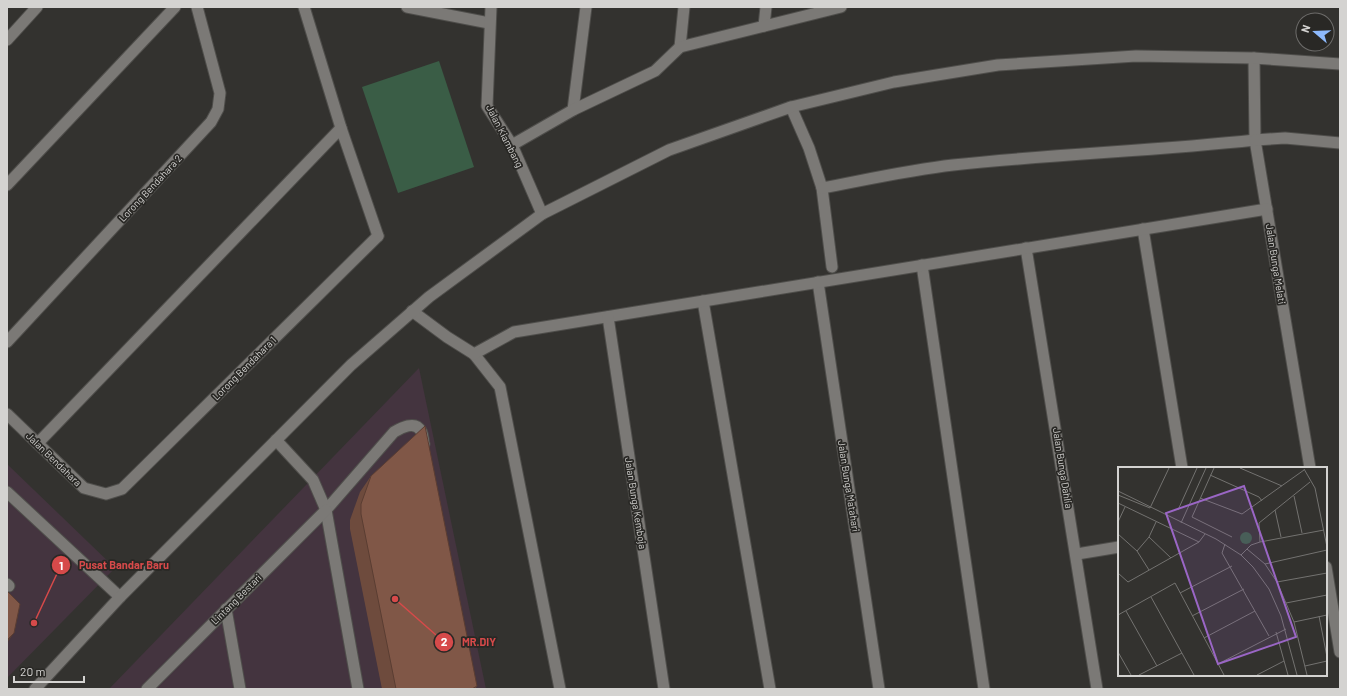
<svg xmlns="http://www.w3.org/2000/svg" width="1347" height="696" viewBox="0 0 1347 696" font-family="Barlow,sans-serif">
  <rect width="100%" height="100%" fill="#33322f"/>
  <g fill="#44343f">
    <path d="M419,368L486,689H109Z"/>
    <path d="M7,464L115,568L7,678Z"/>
  </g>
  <path fill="#3a5d46" d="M439,61L474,167L398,193L362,87Z"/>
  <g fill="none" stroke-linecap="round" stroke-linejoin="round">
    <g stroke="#4f4e4b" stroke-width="13">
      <g id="service">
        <path d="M304,7L341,128"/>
        <path d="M764,26L766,7"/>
        <path d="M791,107L809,148L822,188L832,267"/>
        <path d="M573,110L586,7"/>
        <path d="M7,185L175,7"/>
        <path d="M822,188C865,180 909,170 953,165C1054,154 1155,151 1255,140"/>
        <path d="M1143,229L1182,468"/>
        <path d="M922,265L984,689"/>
        <path d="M703,301L770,689"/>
        <path d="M474,354L500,387L560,689"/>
        <path d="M38,443L341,128L378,236"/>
        <path d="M326,510L394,432C401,428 415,420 421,431C423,434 423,441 424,444"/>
        <path d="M1077,554L1119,547"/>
        <path d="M226,609L240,689"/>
      </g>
    </g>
    <g stroke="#4f4e4b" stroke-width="13">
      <g id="minor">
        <path d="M407,7L489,23"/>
        <path d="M491,7L487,106L512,145L542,214"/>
        <path d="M7,40L37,7"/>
        <path d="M680,47L684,7"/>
        <path d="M1254,58L1255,140L1310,468"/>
        <path d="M1255,140L1285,138L1340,143"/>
        <path d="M512,145L573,110L655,71L680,47L841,7"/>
        <path d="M1026,248L1097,689"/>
        <path d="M818,282L879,689"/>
        <path d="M412,311L447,337L474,354L514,332L1267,209"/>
        <path d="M608,317L664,689"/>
        <path d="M7,342L211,122L218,109L220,93L197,7"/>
        <path d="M7,414L84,488L106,494L122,489L378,236"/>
        <path d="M276,440L313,480L326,510L358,689"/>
        <path d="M1326,567L1340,652"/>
        <path d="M7,584L9,586"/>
        <path d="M147,689L326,510"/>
      </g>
    </g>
    <g stroke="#4f4e4b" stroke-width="13">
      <g id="tertiary">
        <path d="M7,492L120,597"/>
        <path d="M35,689L120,597L351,365L429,297L542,214L669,150L791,107L894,82L998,65L1136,56L1254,58L1340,64"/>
      </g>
    </g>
    <use href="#service" stroke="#7b7976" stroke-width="11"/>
    <use href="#minor" stroke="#7b7976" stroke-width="11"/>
    <use href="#tertiary" stroke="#7b7976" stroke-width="11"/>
  </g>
  <path fill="#6e4b3d" d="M371,476L477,686L475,689H382L350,529V520L360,492Z"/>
  <path fill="#5a3d32" d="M14,633L7,643V640Z"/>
  <g fill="#805747" stroke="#5a3d32">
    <path d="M425,426L477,686L472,689H396L361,514V504L371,476Z"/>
    <path d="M7,591L20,604L14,633L7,640Z"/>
  </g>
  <g text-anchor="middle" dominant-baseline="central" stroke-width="3.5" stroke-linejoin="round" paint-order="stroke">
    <g font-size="10" fill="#d4d3d1" stroke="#292825">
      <text transform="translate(505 136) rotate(63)">Jalan Kiambang</text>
      <text transform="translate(150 188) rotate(-47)">Lorong Bendahara 2</text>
      <text transform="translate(1276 264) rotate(81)">Jalan Bunga Melati</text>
      <text transform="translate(244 368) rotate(-45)">Lorong Bendahara 1</text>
      <text transform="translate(54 459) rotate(44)">Jalan Bendahara</text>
      <text transform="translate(1063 468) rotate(81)">Jalan Bunga Dahlia</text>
      <text transform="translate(849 486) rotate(81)">Jalan Bunga Matahari</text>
      <text transform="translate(636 503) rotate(81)">Jalan Bunga Kemboja</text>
      <text transform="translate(236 599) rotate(-45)">Lintang Bestari</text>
    </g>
  </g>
  <g transform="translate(1118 467)">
    <rect width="209" height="209" fill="#33322f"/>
    <path d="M122 71a6 6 0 1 1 12 0a6 6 0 1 1-12 0Z" fill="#3a5d46"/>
    <path fill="none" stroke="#737270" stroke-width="1" d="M96,1L74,50L114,70M122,1L164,19M186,2L197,21L209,80M92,8L141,30L144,34M0,24L98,72L123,88L135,100L151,122L163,149L179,208M0,28L32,41M176,29L184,66M82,31L124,47L186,3M0,36L81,75M32,41L51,1M60,43L79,1M157,43L163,70M0,55L7,40M63,56L88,1M0,67L19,84L31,103M31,70L53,91M142,75L141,56L192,15M107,77L104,86L151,169M129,82L147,97L159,115L176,155L189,208M19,84L31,70L38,55M123,88L133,78L142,75L206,63M147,97L209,83M0,106L10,115L81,75L87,67M159,115L209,106M62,126L114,99M33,130L76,208M168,136L209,128M8,144L39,199M0,148L57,116L106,208M74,149L126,122M201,149L209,190M176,155L209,148M158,165L170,208M86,171L137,144M0,185L13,208M100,197L168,162M187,199L209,194M21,208L64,186M139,208L166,194"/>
    <path fill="#9a66c5" fill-opacity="0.15" stroke="#9a66c5" stroke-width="2" d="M126,19L178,170L100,197L48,46Z"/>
    <rect width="209" height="209" fill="none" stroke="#d4d3d1" stroke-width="2"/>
  </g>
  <path fill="none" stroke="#d64a4a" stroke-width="1.5" d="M34 623L61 565M395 599L444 642"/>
  <g fill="#d64a4a" stroke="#292825" stroke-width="1.5">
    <circle cx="34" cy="623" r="4"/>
    <circle cx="395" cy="599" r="4"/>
    <circle cx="61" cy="565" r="10"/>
    <circle cx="444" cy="642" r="10"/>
  </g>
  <g font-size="12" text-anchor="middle" font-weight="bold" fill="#fff">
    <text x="61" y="570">1</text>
    <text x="444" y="646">2</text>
  </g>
  <g font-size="11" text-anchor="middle" font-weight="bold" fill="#d64a4a" stroke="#292825" stroke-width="3.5" stroke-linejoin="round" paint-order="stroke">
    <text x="124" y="569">Pusat Bandar Baru</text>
    <text x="479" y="646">MR.DIY</text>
  </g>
  <rect width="1347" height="696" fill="none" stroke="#d4d3d1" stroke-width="16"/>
  <g transform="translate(1315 32) rotate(289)"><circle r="19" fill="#292825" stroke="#6d6c6a"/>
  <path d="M0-3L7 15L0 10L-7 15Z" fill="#8db9fc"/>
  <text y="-6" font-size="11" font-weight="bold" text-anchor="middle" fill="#d4d3d1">N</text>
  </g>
  <path d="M14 676v6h70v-6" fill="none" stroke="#d4d3d1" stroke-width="2"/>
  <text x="20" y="676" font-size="12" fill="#d4d3d1" stroke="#292825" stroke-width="3" paint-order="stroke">20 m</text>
</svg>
